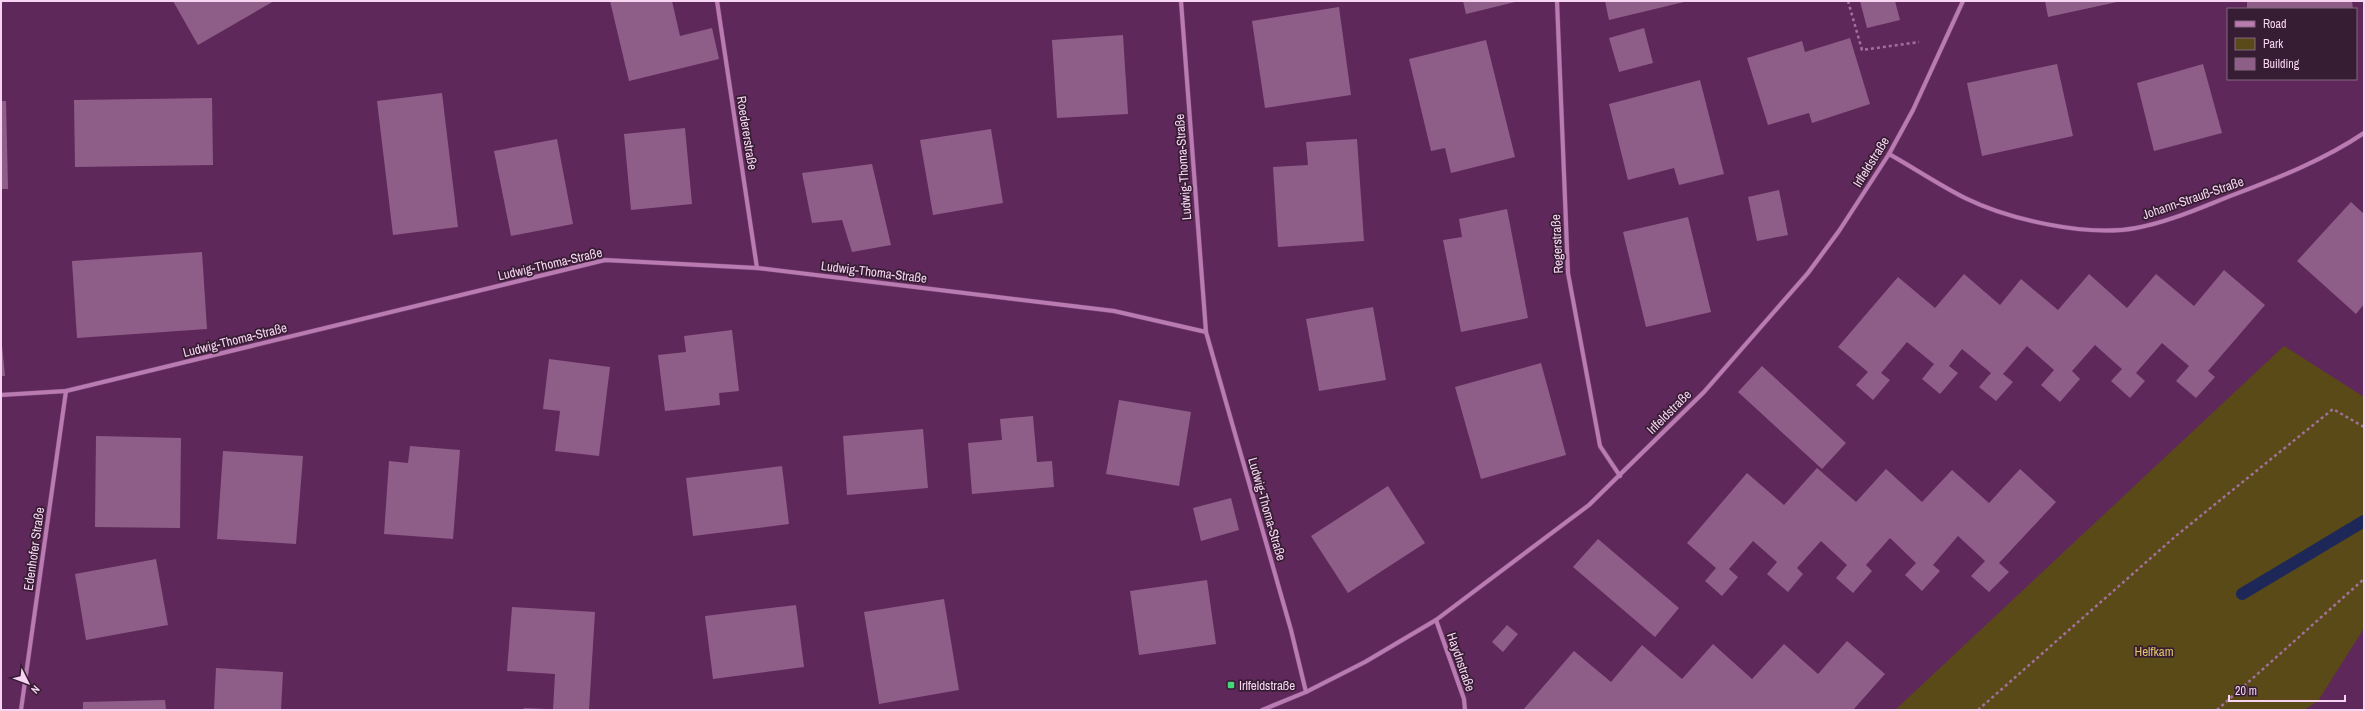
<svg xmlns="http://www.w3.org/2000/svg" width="2365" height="711" viewBox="0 0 2365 711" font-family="'Archivo Narrow',sans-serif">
  <rect width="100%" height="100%" fill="#5f285a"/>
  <path fill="#5a4a18" d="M2284,346L2364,397V628L2318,701L2304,710H1895Z"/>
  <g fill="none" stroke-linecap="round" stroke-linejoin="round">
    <path stroke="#1e2858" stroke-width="12" d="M2242,594L2364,521"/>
  </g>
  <g fill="#8f5e88">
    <path d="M173,1H274L198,45Z"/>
    <path d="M610,1H672L680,36L712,28L719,59L629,81Z"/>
    <path d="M1463,1H1515V2L1466,14Z"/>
    <path d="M1605,1H1684V2L1609,20Z"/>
    <path d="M1860,1H1895L1900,20L1867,28Z"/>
    <path d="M2045,1H2117V2L2048,17Z"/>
    <path d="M2247,1H2352L2353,9H2247Z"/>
    <path d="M1339,7L1351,95L1265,108L1252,21Z"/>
    <path d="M1644,28L1653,63L1619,72L1609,38Z"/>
    <path d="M1123,35L1128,114L1057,118L1052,40Z"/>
    <path d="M1850,38L1870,104L1812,123L1809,113L1768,125L1747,58L1802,41L1805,52Z"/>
    <path d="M1486,40L1515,157L1451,173L1445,148L1431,151L1409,59Z"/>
    <path d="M2057,64L2073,136L1982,156L1967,83Z"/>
    <path d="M2203,64L2222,133L2154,151L2137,83Z"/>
    <path d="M1700,80L1724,174L1679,185L1674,168L1628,180L1609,104Z"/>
    <path d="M442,93L458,227L393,235L377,101Z"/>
    <path d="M212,98L213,165L75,167L74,100Z"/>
    <path d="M1,101H6L8,189H1Z"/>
    <path d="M685,128L692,204L631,210L624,134Z"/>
    <path d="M991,129L1003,203L933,215L920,140Z"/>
    <path d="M557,139L573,224L511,236L494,151Z"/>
    <path d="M1357,139L1364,241L1278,247L1273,167L1308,165L1306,142Z"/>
    <path d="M872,164L891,245L852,252L842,220L812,223L802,173Z"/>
    <path d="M1779,190L1788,235L1757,241L1748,197Z"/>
    <path d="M2351,202L2364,214V304L2356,314L2297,261Z"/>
    <path d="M1507,209L1528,318L1461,332L1443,240L1462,237L1459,219Z"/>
    <path d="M1688,217L1711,312L1646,327L1623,232Z"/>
    <path d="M202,252L207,329L77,338L72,261Z"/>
    <path d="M2224,270L2265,305L2208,371L2215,377L2196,398L2176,381L2189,366L2162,343L2136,373L2145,381L2130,398L2111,381L2122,369L2095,345L2072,371L2080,379L2060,402L2041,385L2054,370L2027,346L2003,374L2013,382L1996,401L1979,387L1991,373L1962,349L1949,366L1958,373L1940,394L1922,379L1934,364L1907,342L1881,373L1890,380L1873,400L1856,385L1868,372L1838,347L1898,277L1935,308L1964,274L2000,305L2021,279L2058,310L2089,274L2127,308L2156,274L2194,306Z"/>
    <path d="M1373,307L1386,380L1319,391L1306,319Z"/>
    <path d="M732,330L739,391L719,393L720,405L665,411L658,355L686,352L684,336Z"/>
    <path d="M1,335L5,376H1Z"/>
    <path d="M549,359L610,367L599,456L555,451L560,411L543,409Z"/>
    <path d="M1541,363L1566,455L1481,479L1455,387Z"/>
    <path d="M1762,366L1846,443L1822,469L1738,392Z"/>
    <path d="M1119,400L1191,412L1179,486L1106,474Z"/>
    <path d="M1033,416L1037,462L1052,461L1054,487L972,494L968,443L1002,440L1000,419Z"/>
    <path d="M923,429L928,488L847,495L843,436Z"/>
    <path d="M96,436L181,438L180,528L95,527Z"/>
    <path d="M410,446L460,450L453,539L384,534L389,461L408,463Z"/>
    <path d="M223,451L303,456L296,544L217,539Z"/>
    <path d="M782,466L789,524L693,536L686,478Z"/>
    <path d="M1817,468L1856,502L1886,469L1922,502L1952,470L1989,503L2020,469L2056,502L1999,563L2009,572L1989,592L1971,576L1985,561L1958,536L1933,565L1940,571L1922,591L1905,575L1916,563L1890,538L1866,565L1872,571L1853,593L1836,578L1847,565L1821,541L1797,568L1803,574L1788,592L1767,574L1777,562L1753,541L1729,569L1738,577L1722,596L1705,581L1716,568L1687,543L1747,473L1784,505Z"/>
    <path d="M1388,486L1425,543L1348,593L1311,536Z"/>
    <path d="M1231,498L1239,530L1201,541L1193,508Z"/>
    <path d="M1598,539L1679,608L1655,637L1573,567Z"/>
    <path d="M156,559L168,625L86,640L75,574Z"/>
    <path d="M1207,580L1216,644L1139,655L1130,591Z"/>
    <path d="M944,599L959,690L879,704L864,612Z"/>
    <path d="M796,605L804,667L713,679L705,616Z"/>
    <path d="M512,607L595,612L589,710H553L555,674L507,671Z"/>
    <path d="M1507,625L1518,634L1503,652L1492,642Z"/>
    <path d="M1847,641L1885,674L1853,710H1523L1574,651L1611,682L1642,645L1682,679L1713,644L1752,679L1784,644L1818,674Z"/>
    <path d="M216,668L283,672L281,710H214Z"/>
    <path d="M165,700L166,710H83V702Z"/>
    <path d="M524,708L547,709V710H523Z"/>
  </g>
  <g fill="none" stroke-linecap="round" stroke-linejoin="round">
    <g stroke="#784874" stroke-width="5">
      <g id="minor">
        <path d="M717,1L757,268"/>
        <path d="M1181,1L1206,332L1291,630L1306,692"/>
        <path d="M1557,1L1568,273L1600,446L1620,476"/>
        <path d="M1889,154C1914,168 1939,185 1965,198C2010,220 2087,237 2136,228C2169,222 2202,207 2233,195C2278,178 2324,160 2364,133"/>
        <path d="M1,395L66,391L605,260L757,268L1114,311L1206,332"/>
        <path d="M1436,620L1464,699L1465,710"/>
        <path d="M21,710L66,391"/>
        <path d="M1262,710L1306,692L1365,662L1436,620L1589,505L1704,392L1808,273L1839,231L1889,154L1913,110L1963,1"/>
      </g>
    </g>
    <g stroke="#a0729b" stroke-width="2.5" stroke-dasharray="3 3" stroke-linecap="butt">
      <path d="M1848,1L1862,50L1919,42"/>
      <path d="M1978,710L2177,535L2333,409L2364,427"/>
      <path d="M2217,710L2364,579"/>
    </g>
    <use href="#minor" stroke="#ba7bb2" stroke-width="4"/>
  </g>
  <rect fill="#46d77a" stroke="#361d33" stroke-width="1.5" x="1227" y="681" width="8" height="8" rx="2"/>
  <g text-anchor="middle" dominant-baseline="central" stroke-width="3.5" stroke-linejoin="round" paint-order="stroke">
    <g font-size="13" fill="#f7d5f2" stroke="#361d33">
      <text transform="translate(747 133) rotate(81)">Roedererstraße</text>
      <text transform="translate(1871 162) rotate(-58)">Irlfeldstraße</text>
      <text transform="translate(1183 167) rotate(-94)">Ludwig-Thoma-Straße</text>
      <text transform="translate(2193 198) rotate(-19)">Johann-Strauß-Straße</text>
      <text transform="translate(1557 244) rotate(-93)">Regerstraße</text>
      <text transform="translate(550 264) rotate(-13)">Ludwig-Thoma-Straße</text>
      <text transform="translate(874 272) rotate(7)">Ludwig-Thoma-Straße</text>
      <text transform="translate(235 340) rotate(-14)">Ludwig-Thoma-Straße</text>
      <text transform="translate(1669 412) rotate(-45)">Irlfeldstraße</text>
      <text transform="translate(1267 509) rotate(74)">Ludwig-Thoma-Straße</text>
      <text transform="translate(34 549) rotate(-82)">Edenhofer Straße</text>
      <text transform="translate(1461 662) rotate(71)">Haydnstraße</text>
    </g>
    <g font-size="13" fill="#e1c368" stroke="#361d33">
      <text x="2154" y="651">Helfkam</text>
    </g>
    <g font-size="13" fill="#f7d5f2" stroke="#361d33" text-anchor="start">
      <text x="1239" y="685">Irlfeldstraße</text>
    </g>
  </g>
  <rect width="2365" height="711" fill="none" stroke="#f7d5f2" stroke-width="4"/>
  <rect x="2227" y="8" width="130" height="72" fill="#361d33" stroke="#83677f"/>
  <rect x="2235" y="21" width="20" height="6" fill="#ba7bb2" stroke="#83677f"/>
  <text x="2263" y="28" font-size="12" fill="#f7d5f2">Road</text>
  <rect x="2235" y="38" width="20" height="12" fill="#5a4a18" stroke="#83677f"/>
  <text x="2263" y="48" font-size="12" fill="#f7d5f2">Park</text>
  <rect x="2235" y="58" width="20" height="12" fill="#8f5e88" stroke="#83677f"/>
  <text x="2263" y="68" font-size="12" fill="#f7d5f2">Building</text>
  <g transform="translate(28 683) rotate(132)" stroke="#361d33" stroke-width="3" paint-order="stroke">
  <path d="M0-3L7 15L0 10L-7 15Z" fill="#f7d5f2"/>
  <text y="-6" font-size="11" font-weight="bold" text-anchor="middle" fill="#f7d5f2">N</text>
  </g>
  <path d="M2229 695v6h116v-6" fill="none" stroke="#f7d5f2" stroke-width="2"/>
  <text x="2235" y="695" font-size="12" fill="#f7d5f2" stroke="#361d33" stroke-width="3" paint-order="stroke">20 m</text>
</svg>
